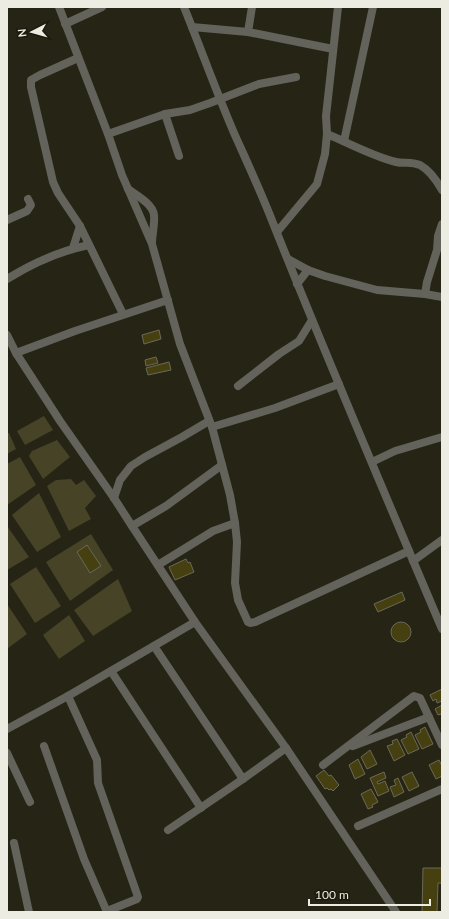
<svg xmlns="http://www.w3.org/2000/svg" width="449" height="919" viewBox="0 0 449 919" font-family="Lato,sans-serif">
  <rect width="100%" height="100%" fill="#262415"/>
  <g fill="#464327" fill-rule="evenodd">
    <path d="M44,416L53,430L25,445L17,431Z"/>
    <path d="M7,433H9L16,449L7,454Z"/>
    <path d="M57,440L70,457L43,479L29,456L32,451Z"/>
    <path d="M20,457L36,485L7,505V464Z"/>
    <path d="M71,479L76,485L84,480L96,496L85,508L91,519L69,531L47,486L56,480Z"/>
    <path d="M39,493L61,537L37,552L12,515Z"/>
    <path d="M7,526L29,557L7,570Z"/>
    <path d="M91,534L113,570L70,601L46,562ZM87,546L90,572L77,552Z"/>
    <path d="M36,567L61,606L35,623L10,584Z"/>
    <path d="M118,579L132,611L93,636L74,610Z"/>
    <path d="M7,604L27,634L7,649Z"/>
    <path d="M69,615L85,641L59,659L43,635Z"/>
  </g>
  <g fill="#464010" stroke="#6b6958">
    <path d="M159,330L161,339L144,344L142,335Z"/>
    <path d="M156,357L158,363L146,366L145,360Z"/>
    <path d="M169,362L171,370L148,375L146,368Z"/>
    <path d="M87,545L101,566L90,573L77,552Z"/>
    <path d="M186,559L188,563L190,562L194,572L175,580L169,567Z"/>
    <path d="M402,592L405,600L378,612L374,604Z"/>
    <circle cx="401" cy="632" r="10"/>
    <path d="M442,689V701L437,703L436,699L433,701L430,695Z"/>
    <path d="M442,705V715L441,714L438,715L435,709Z"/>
    <path d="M425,727L433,744L422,749L415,735L421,732L420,730Z"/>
    <path d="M411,732L419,749L408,754L401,740L407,737L406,735Z"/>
    <path d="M397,739L405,755L394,761L387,746L393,744L392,741Z"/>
    <path d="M370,750L377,764L367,769L361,757Z"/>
    <path d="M358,759L365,774L355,779L349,765Z"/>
    <path d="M439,760L442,766V776L436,779L429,765Z"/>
    <path d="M324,770L329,776L331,775L339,785L333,791L331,789L329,790L327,788L325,789L316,776Z"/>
    <path d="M384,772L386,778L377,782L378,784L385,781L389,791L378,796L370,778Z"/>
    <path d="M412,772L419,786L409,791L402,777Z"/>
    <path d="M398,778L404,792L394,797L390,787L396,785L394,780Z"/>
    <path d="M371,789L378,802L372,805L373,807L368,809L361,794Z"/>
    <path d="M423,868H442V883H438L437,912H422Z"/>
  </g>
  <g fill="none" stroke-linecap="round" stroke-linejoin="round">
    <g stroke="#63625b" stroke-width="8">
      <path d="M59,7L108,134L122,175L152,244L180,344L212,427L230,495L235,523L237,542L235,583L238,600L248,622L250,623L255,622L409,551"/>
      <path d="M184,7C201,49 216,91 234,133C247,162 261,192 273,223C327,359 385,494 442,629"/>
      <path d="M252,7L248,32L333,49"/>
      <path d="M65,24L102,7"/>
      <path d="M192,27L248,32"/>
      <path d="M78,58L40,75L31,80V87L53,182L58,193L80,226L123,314"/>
      <path d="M165,114L179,156"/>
      <path d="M108,134L165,114L190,110L210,103L259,84L296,77"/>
      <path d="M327,134C349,143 372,156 396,162C404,164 410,161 420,165C429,170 437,181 442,190"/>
      <path d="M344,141L373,7"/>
      <path d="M128,189C136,195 153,204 154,215C155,224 152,235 152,243"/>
      <path d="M7,220L27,211L31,205L28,199"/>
      <path d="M277,232L317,184L325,154L327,134L326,116L338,7"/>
      <path d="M73,248L80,226"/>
      <path d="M288,259L308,270L325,276L377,290L425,294L442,297"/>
      <path d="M7,279C33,263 59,251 89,245"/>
      <path d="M297,284L308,270"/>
      <path d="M425,294L427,282L437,250L438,236L442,224"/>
      <path d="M7,335L16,353L60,421L114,498L132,526L195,622L286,748L396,912"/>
      <path d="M16,353L75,331L168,300"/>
      <path d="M238,386L279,354L299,341L312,320"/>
      <path d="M212,427L275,408L339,384"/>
      <path d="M372,462L395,451L442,437"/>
      <path d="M114,498L120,480L131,466L145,457L182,437L209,421"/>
      <path d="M132,526L166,506L222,465"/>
      <path d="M413,561L442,540"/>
      <path d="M158,565L213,531L235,523"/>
      <path d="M154,646L243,779"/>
      <path d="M111,671L201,808"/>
      <path d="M68,696L97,760L98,783L138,897L137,899L107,911"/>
      <path d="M7,729L68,696L195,622"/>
      <path d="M44,746L84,859L107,912"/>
      <path d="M353,746L429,717"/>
      <path d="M7,753L30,802"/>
      <path d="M323,765L414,696L420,698L442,745"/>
      <path d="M358,826L442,789"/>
      <path d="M168,830L243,779L286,748"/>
      <path d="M14,843L29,912"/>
    </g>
  </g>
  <rect width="449" height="919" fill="none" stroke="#edece2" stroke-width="16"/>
  <g transform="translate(32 32) rotate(264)" stroke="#1c1a0c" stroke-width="3" paint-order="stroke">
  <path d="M0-3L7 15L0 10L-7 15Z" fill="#edece2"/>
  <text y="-6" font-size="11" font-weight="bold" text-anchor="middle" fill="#edece2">N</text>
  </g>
  <path d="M309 899v6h121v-6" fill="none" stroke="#edece2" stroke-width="2"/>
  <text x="315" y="899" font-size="12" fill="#edece2" stroke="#1c1a0c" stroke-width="3" paint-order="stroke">100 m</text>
</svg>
